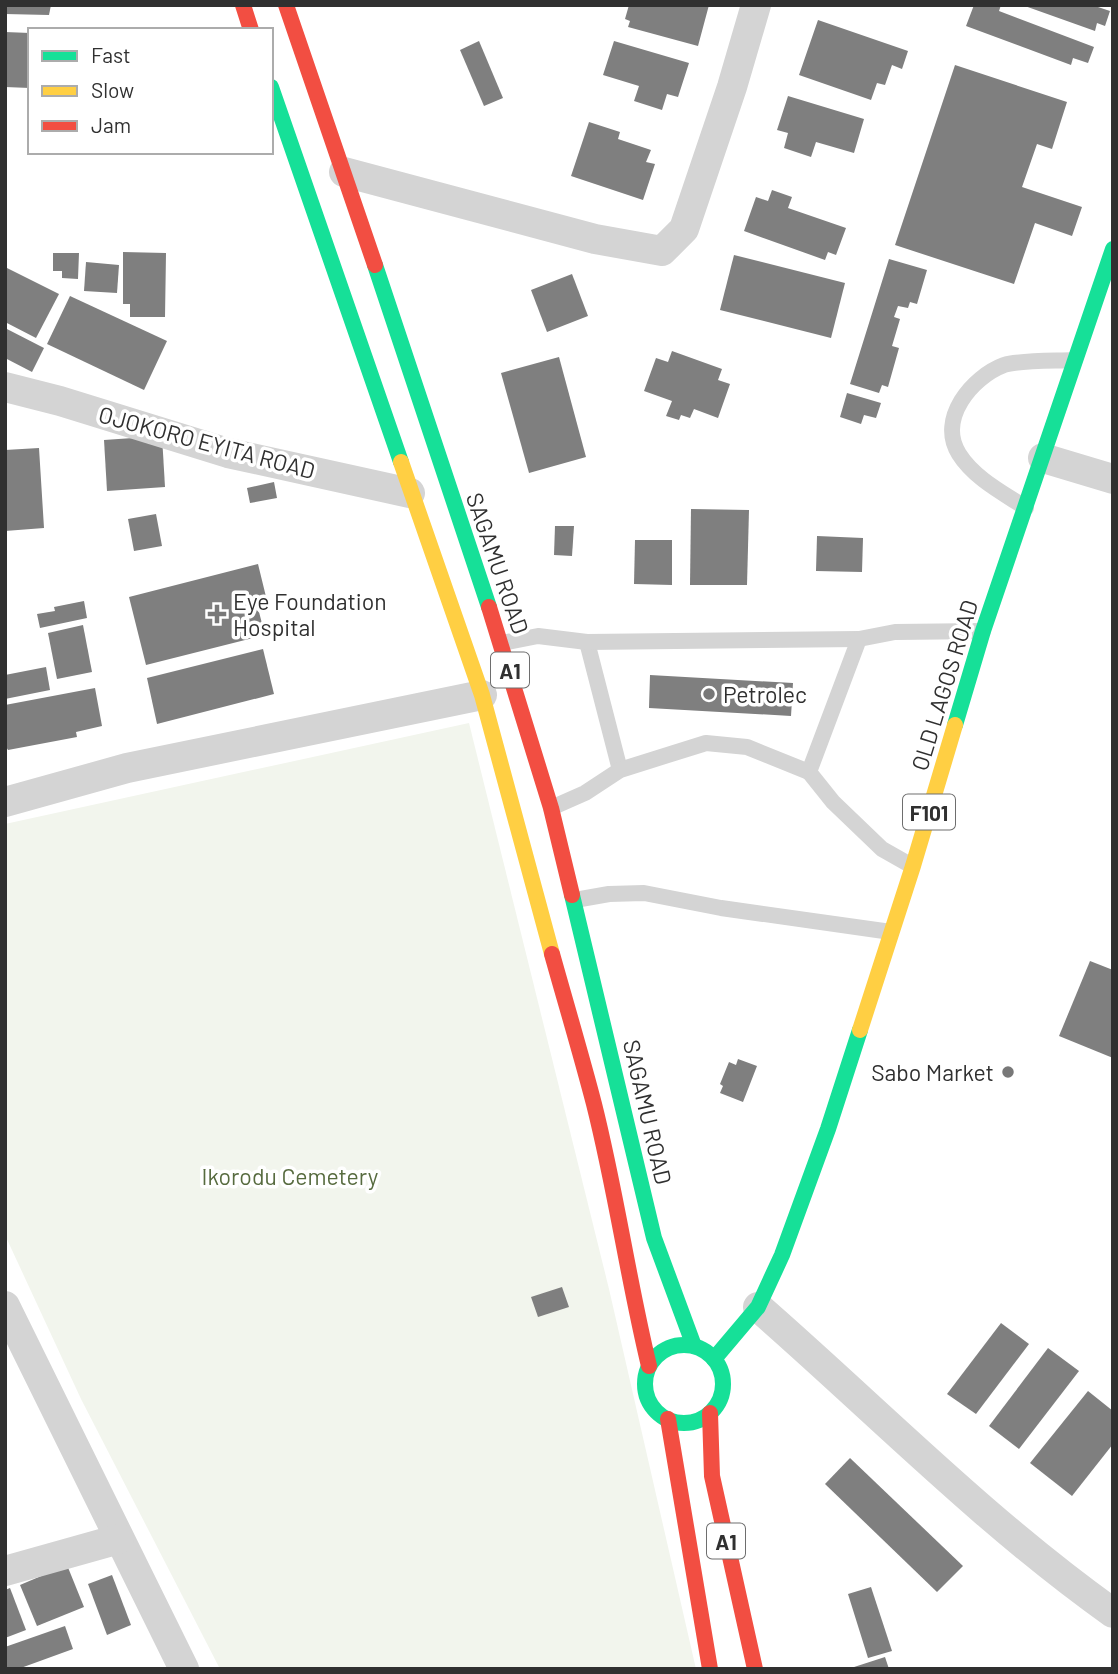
<svg xmlns="http://www.w3.org/2000/svg" width="1118" height="1674" viewBox="0 0 1118 1674" font-family="Barlow,sans-serif">
  <rect width="100%" height="100%" fill="#fff"/>
  <path fill="#f2f5ed" d="M469,723L609,1289L696,1669H220L81,1399L5,1235V824Z"/>
  <g fill="#7f7f7f">
    <path d="M5,5H51L49,15L5,14Z"/>
    <path d="M629,5H709L698,46L628,27L630,21L625,19Z"/>
    <path d="M974,5H1001L999,11L1094,47L1088,63L1073,58L1071,65L966,26Z"/>
    <path d="M1022,5H1092L1110,11L1105,26L1097,23L1095,31Z"/>
    <path d="M818,20L908,51L902,69L892,65L885,85L877,83L871,100L799,75Z"/>
    <path d="M5,32L30,33V88L5,87Z"/>
    <path d="M479,41L503,98L484,106L460,50Z"/>
    <path d="M614,41L689,63L678,97L667,94L662,110L634,101L639,86L603,75Z"/>
    <path d="M955,65L1067,102L1052,149L1037,144L1022,187L1082,207L1072,236L1035,223L1014,284L895,245Z"/>
    <path d="M788,96L864,119L854,153L816,142L811,157L784,148L788,133L777,130Z"/>
    <path d="M589,122L620,132L618,139L651,150L646,162L655,164L643,200L571,176Z"/>
    <path d="M772,190L792,197L788,208L846,228L836,255L828,252L825,260L744,231L756,197L768,201Z"/>
    <path d="M123,252L166,253L165,317H130V304H123Z"/>
    <path d="M53,253H79L78,279L62,278V271H53Z"/>
    <path d="M734,255L845,283L831,338L720,310Z"/>
    <path d="M889,259L927,270L917,304L910,302L908,308L898,306L894,317L900,319L892,346L899,348L888,387L882,385L879,393L850,384Z"/>
    <path d="M86,262L119,265L117,293L84,291Z"/>
    <path d="M5,267L59,294L36,338L5,322Z"/>
    <path d="M572,274L588,316L547,332L531,290Z"/>
    <path d="M70,296L167,341L144,390L47,344Z"/>
    <path d="M5,328L44,348L32,372L5,358Z"/>
    <path d="M672,351L722,369L718,380L730,384L718,418L694,409L690,418L681,415L679,420L666,416L672,401L644,391L656,358L668,362Z"/>
    <path d="M559,357L586,457L529,473L501,373Z"/>
    <path d="M847,393L881,403L876,418L864,415L861,424L840,417Z"/>
    <path d="M162,436L165,487L107,491L104,440Z"/>
    <path d="M39,448L44,528L5,531V450Z"/>
    <path d="M274,482L277,498L250,503L247,488Z"/>
    <path d="M691,509L749,510L747,585H690Z"/>
    <path d="M156,514L162,546L134,551L128,519Z"/>
    <path d="M555,526H574L572,556L554,555Z"/>
    <path d="M817,536L863,538L862,572L816,571Z"/>
    <path d="M635,540H672V585L634,584Z"/>
    <path d="M258,564L269,609L259,612L265,635L146,665L129,597Z"/>
    <path d="M84,601L87,618L40,628L37,614L55,611L54,607Z"/>
    <path d="M83,625L92,672L57,679L48,633Z"/>
    <path d="M263,649L274,694L157,724L147,678Z"/>
    <path d="M46,667L50,690L5,699V675Z"/>
    <path d="M650,675L793,683L791,716L649,708Z"/>
    <path d="M95,688L102,726L76,732L77,737L8,750L5,745V705Z"/>
    <path d="M1090,961L1113,970V1058L1059,1036Z"/>
    <path d="M738,1059L757,1066L743,1102L720,1093L723,1086L720,1084L729,1062L736,1065Z"/>
    <path d="M562,1287L569,1307L538,1317L531,1297Z"/>
    <path d="M1001,1323L1029,1344L976,1414L947,1394Z"/>
    <path d="M1048,1348L1079,1371L1019,1449L989,1426Z"/>
    <path d="M1088,1391L1113,1411V1444L1072,1496L1030,1463Z"/>
    <path d="M850,1458L963,1566L937,1592L825,1484Z"/>
    <path d="M67,1565L84,1607L37,1626L20,1585Z"/>
    <path d="M112,1575L131,1625L107,1635L88,1584Z"/>
    <path d="M871,1587L892,1651L868,1658L848,1594Z"/>
    <path d="M10,1588L26,1630L5,1638V1590Z"/>
    <path d="M65,1626L73,1649L18,1669H5V1647Z"/>
    <path d="M885,1657L889,1669H851V1668Z"/>
  </g>
  <g fill="none" stroke-linecap="round" stroke-linejoin="round">
    <g stroke="#d4d4d4" stroke-width="16">
      <path d="M1026,508C1003,493 974,478 959,454C937,419 972,377 1004,365C1019,360 1056,361 1074,360"/>
      <path d="M587,642L620,770"/>
      <path d="M502,643L538,636L587,642L859,639"/>
      <path d="M551,808L585,793L620,770L706,743L747,747L809,772"/>
      <path d="M912,866L882,849L833,802L809,772L859,639L895,632L983,631"/>
      <path d="M575,900L609,894L644,893L721,908L891,932"/>
    </g>
    <g stroke="#d4d4d4" stroke-width="30">
      <path d="M344,172L595,239L662,251L684,229L732,87L756,5"/>
      <path d="M5,387L60,401L228,453L410,493"/>
      <path d="M1043,458L1113,479"/>
      <path d="M5,802L127,768L482,695"/>
      <path d="M5,1306L184,1669"/>
      <path d="M758,1307C876,1410 985,1522 1113,1613"/>
      <path d="M5,1571L119,1539"/>
    </g>
    <g stroke="#16e098" stroke-width="16">
      <path d="M271,87L401,462"/>
      <path d="M375,265L489,607"/>
      <path d="M955,725L983,631L1113,249"/>
      <path d="M572,895L654,1238L694,1346"/>
      <circle cx="684" cy="1384" r="39"/>
      <path d="M714,1359L758,1307L782,1255L828,1129L860,1030"/>
    </g>
    <g stroke="#ffcf43" stroke-width="16">
      <path d="M401,462L482,695L552,954"/>
      <path d="M860,1030L913,866L955,725"/>
    </g>
    <g stroke="#f24e42" stroke-width="16">
      <path d="M243,5L251,30"/>
      <path d="M286,5L375,265"/>
      <path d="M489,607L551,808L572,895"/>
      <path d="M552,954C566,1004 581,1054 594,1104C616,1191 628,1279 649,1366"/>
      <path d="M710,1413L712,1476L755,1669"/>
      <path d="M668,1419L710,1669"/>
    </g>
  </g>
  <g fill="#787878" stroke="#fff" stroke-width="2.5">
    <path d="M213.5 603.5h7v7h7v7h-7v7h-7v-7h-7v-7h7z"/>
    <circle cx="709" cy="694" r="7"/>
    <circle cx="1008" cy="1072" r="7"/>
  </g>
  <g text-anchor="middle" dominant-baseline="central" stroke-width="7" stroke-linejoin="round" paint-order="stroke">
    <g fill="#fff" stroke="#6e6e6e" stroke-width="2">
      <rect x="491" y="652.5" width="38" height="35" rx="5"/>
      <rect x="903" y="794.5" width="52" height="35" rx="5"/>
      <rect x="707" y="1523.5" width="38" height="35" rx="5"/>
    </g>
    <g font-size="21" font-weight="bold" fill="#303030">
      <text x="510" y="670">A1</text>
      <text x="929" y="812">F101</text>
      <text x="726" y="1541">A1</text>
    </g>
    <g font-size="23" fill="#303030" stroke="#fff">
      <text transform="translate(207 442) rotate(15)">OJOKORO EYITA ROAD</text>
      <text transform="translate(498 563) rotate(71)">SAGAMU ROAD</text>
      <text transform="translate(944 685) rotate(-73)">OLD LAGOS ROAD</text>
      <text transform="translate(648 1112) rotate(77)">SAGAMU ROAD</text>
    </g>
    <g font-size="23" fill="#303030" stroke="#fff" text-anchor="start">
      <text x="233" y="601">Eye Foundation<tspan x="233" dy="26">Hospital</tspan></text>
      <text x="723" y="694">Petrolec</text>
      <text x="994" y="1072" text-anchor="end">Sabo Market</text>
    </g>
    <g font-size="23" fill="#576b3f" stroke="#fff">
      <text x="290" y="1176">Ikorodu Cemetery</text>
    </g>
  </g>
  <rect width="1118" height="1674" fill="none" stroke="#303030" stroke-width="14"/>
  <rect x="28" y="28" width="245" height="126" fill="#ffffff" stroke="#acacac" stroke-width="2"/>
  <rect x="42" y="51" width="35" height="10" fill="#16e098" stroke="#acacac" stroke-width="2"/>
  <text x="91" y="63" font-size="21" fill="#303030">Fast</text>
  <rect x="42" y="86" width="35" height="10" fill="#ffcf43" stroke="#acacac" stroke-width="2"/>
  <text x="91" y="98" font-size="21" fill="#303030">Slow</text>
  <rect x="42" y="121" width="35" height="10" fill="#f24e42" stroke="#acacac" stroke-width="2"/>
  <text x="91" y="133" font-size="21" fill="#303030">Jam</text>
</svg>
